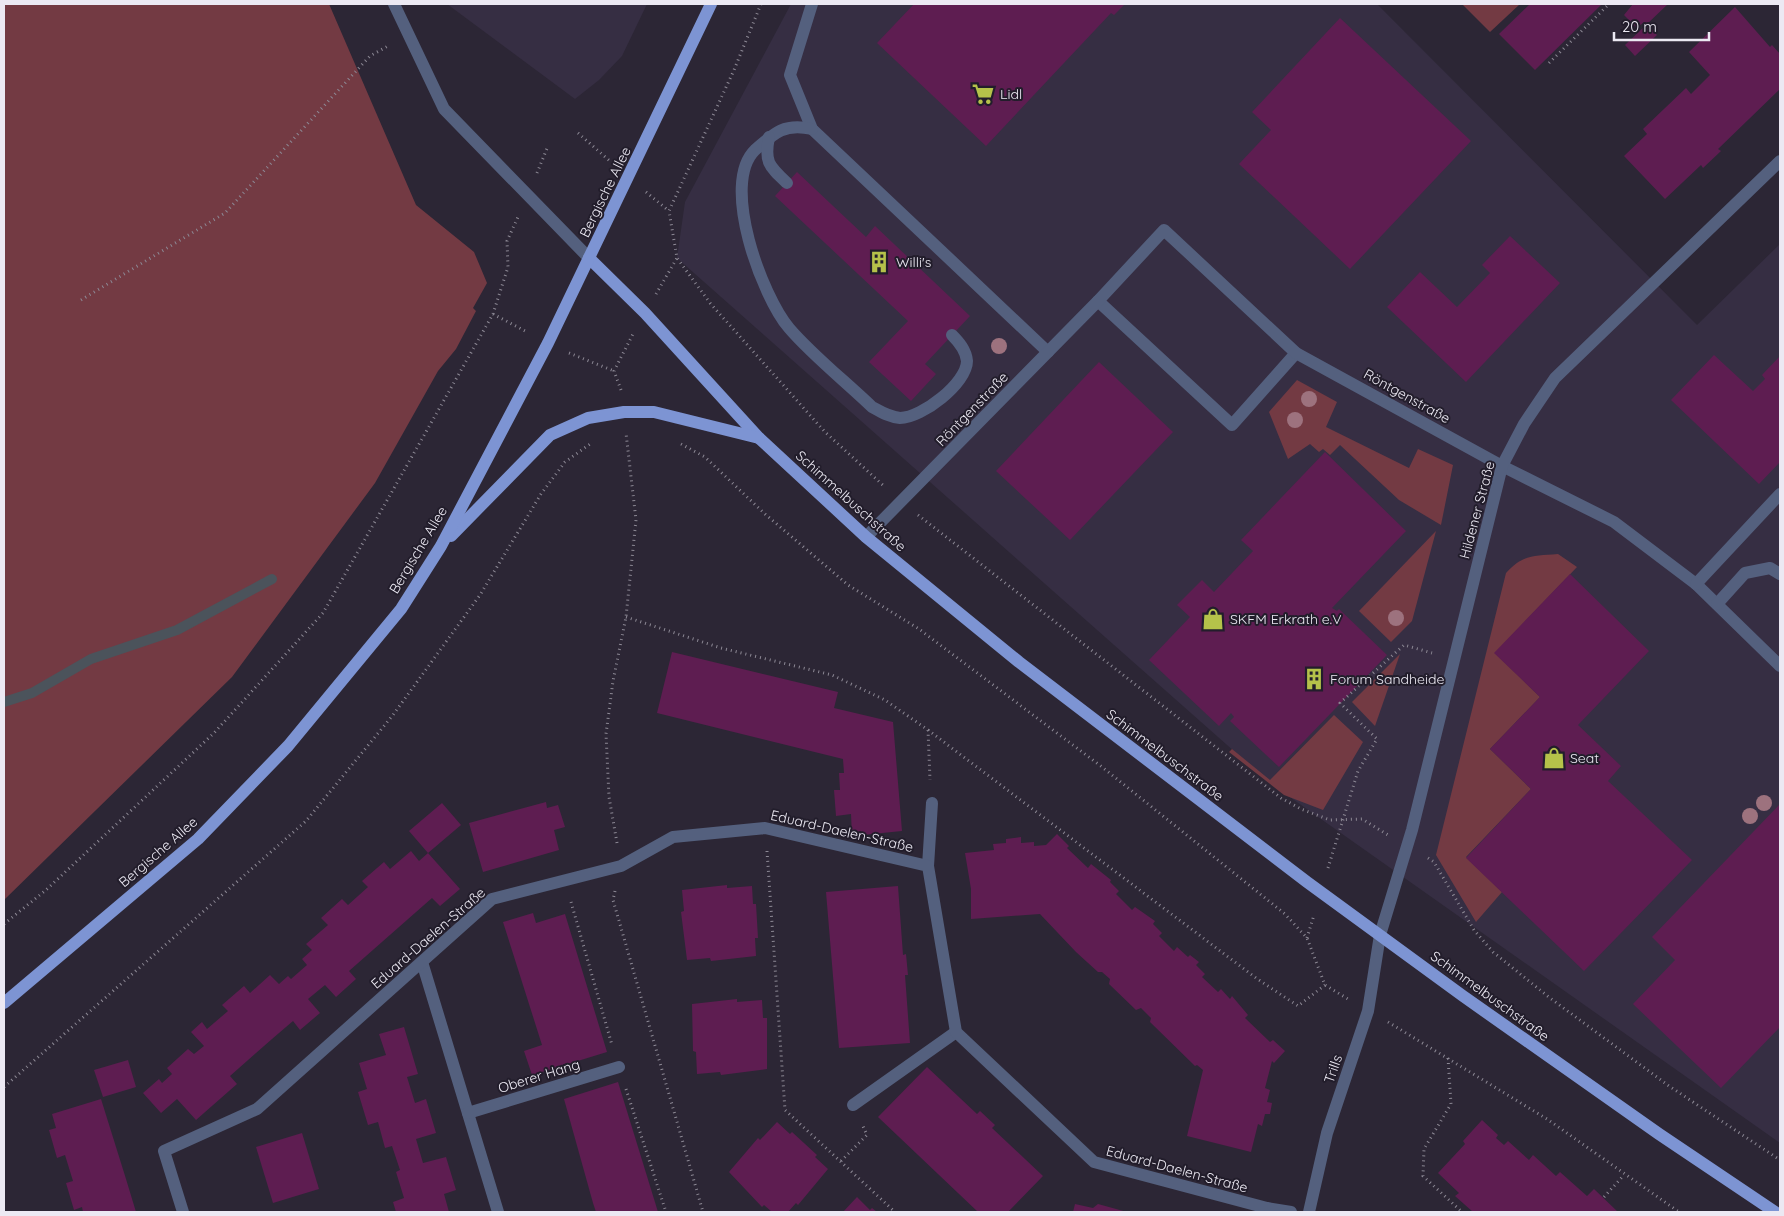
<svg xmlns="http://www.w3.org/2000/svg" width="1784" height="1216" viewBox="0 0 1784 1216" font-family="Quicksand,sans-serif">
  <rect width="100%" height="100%" fill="#2c2635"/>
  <g fill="#362e43">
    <path d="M447,4H647L622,56L599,80L575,99Z"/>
    <path d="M791,4H1377L1697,325L1780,244V1143L1270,783L677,258L685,202Z"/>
  </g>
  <g fill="#733a43">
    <path d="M4,4H329L416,205L474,252L487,283L473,308L476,311L456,349L438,371L375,483L232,677L4,900Z"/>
    <path d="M1462,4H1520L1490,32Z"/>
    <path d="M1297,380L1337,402L1326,427L1409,468L1418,449L1453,465L1441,525L1399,500L1340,445L1330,455L1323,449L1319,452L1310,444L1288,459L1269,412Z"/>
    <path d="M1436,531L1412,621L1391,642L1359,611Z"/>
    <path d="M1558,554L1577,567L1495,653L1540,697L1490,749L1531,789L1466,857L1502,892L1476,922L1436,855L1506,573C1523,554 1534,556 1558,554Z"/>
    <path d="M1400,654L1375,726L1352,702Z"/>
    <path d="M1334,715L1363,742L1323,810L1284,795L1229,752L1232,749L1270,780Z"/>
  </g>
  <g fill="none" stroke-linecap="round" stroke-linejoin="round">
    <path stroke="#4b535b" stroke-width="10" d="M4,702L32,693L91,659L177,630L272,579"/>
  </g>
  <g fill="#5e1d51">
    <path d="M914,4H1125L1114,15L1111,13L986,146L877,43Z"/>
    <path d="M1530,4H1602L1535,70L1499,34Z"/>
    <path d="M1633,4H1668L1647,24L1644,22L1637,28L1624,15Z"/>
    <path d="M1735,7L1770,47L1772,45L1780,54V89L1718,149L1721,151L1703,168L1701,165L1665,199L1624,156L1647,134L1643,129L1686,88L1691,94L1710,75L1689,52Z"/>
    <path d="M1340,18L1471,141L1350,269L1239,164L1271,130L1252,112Z"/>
    <path d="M1647,24L1657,35L1635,56L1625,45Z"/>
    <path d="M797,172L866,237L875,226L970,316L925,364L936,374L911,401L869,362L908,321L775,196Z"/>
    <path d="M1510,236L1560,283L1466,382L1387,307L1420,272L1457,307L1490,273L1482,265Z"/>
    <path d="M1714,355L1753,391L1765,379L1762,375L1780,356V462L1759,484L1671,400Z"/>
    <path d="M1099,362L1173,432L1070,540L996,471Z"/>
    <path d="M1325,452L1406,531L1332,608L1337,611L1339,609L1387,655L1279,767L1230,721L1234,717L1231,713L1219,726L1149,660L1190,617L1177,605L1202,580L1214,592L1253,551L1241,540Z"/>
    <path d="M1570,574L1649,651L1578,725L1621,766L1608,781L1692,860L1584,971L1466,858L1531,789L1490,749L1540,697L1494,653Z"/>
    <path d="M672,652L838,692L834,708L893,722L902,831L852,836L851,814L836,816L834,790H840L839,773H844L843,759L657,713Z"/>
    <path d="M546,802L547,808L558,805L565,827L554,830L559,850L483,872L469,823Z"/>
    <path d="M442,803L461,825L428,853L460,889L440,906L432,898L349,971L356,979L336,997L325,985L308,999L320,1013L300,1030L293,1021L272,1039L230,1076L237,1084L196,1120L177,1099L161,1113L143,1093L159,1079L162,1083L172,1074L167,1068L188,1049L194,1054L204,1046L191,1032L202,1022L207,1029L228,1011L222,1005L244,986L250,993L270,975L279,984L288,976L291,979L307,965L302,959L312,950L306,944L328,925L321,918L342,899L348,905L368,887L362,881L384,862L390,869L411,851L419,861L428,853L409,831Z"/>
    <path d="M1780,804V1027L1721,1088L1633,1004L1675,960L1652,937Z"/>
    <path d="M1057,834L1069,846L1067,848L1088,868L1091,864L1111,880L1110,882L1119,891L1116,894L1132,910L1135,907L1155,921L1153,924L1162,933L1159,936L1174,951L1177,947L1188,957L1190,955L1199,962L1196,965L1205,974L1202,977L1218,992L1221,989L1230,999L1232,996L1248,1015L1245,1018L1270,1042L1273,1040L1285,1051L1274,1063L1272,1061L1265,1088L1270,1090L1267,1102L1272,1103L1270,1114H1265L1262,1126L1258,1124L1251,1152L1187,1136L1203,1070L1197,1065L1195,1066L1150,1022L1151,1018L1141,1008L1136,1010L1109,984L1110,979L1102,972H1098L1076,952L1040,914L971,919V889L965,853L994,850L993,844L1006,843V839L1021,837V843L1034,842V846L1046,845Z"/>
    <path d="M727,885V888L752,886L753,904H756L758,938H755L756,956L711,961L710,958L687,960L681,912L684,911L682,890Z"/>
    <path d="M898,886L903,955L906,954L908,975H905L910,1043L839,1048L826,892Z"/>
    <path d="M533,913L536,923L565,914L607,1052L532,1075L524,1051L542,1045L503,922Z"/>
    <path d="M737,999V1002L762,1000L763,1018H767V1069L721,1075L720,1072L697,1074L696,1052L693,1051L692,1004Z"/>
    <path d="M404,1027L418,1074L407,1077L415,1103L426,1099L436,1133L416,1139L423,1163L446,1157L456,1190L444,1194L449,1212H396L393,1202L404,1198L396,1172L400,1170L392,1146L385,1148L378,1122L368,1125L358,1092L367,1089L359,1063L386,1055L379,1034Z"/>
    <path d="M128,1060L136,1087L103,1097L94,1070Z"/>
    <path d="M927,1067L977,1114L980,1111L995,1125L992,1128L1043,1176L1008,1212H978L878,1117Z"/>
    <path d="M618,1082L658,1212H596L593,1203L564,1099Z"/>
    <path d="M101,1099L126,1179L136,1212H83L82,1207L74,1210L66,1183L73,1181L65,1155L57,1158L49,1130L56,1128L52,1114Z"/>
    <path d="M1482,1120L1498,1135L1496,1138L1504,1145L1508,1141L1529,1160L1533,1155L1556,1176L1560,1172L1587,1196L1594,1189L1618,1212H1473L1455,1196L1459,1193L1438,1173L1465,1144L1463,1141Z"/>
    <path d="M777,1122L790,1134L792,1132L817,1155L815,1157L828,1169L798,1205L796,1203L788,1212H772L764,1205L762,1207L729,1172L758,1138L760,1140Z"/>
    <path d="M302,1133L319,1189L273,1203L256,1147Z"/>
    <path d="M857,1197L870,1210L872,1208L877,1212H843Z"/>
    <path d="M1075,1204L1093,1208L1098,1204L1127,1212H1073Z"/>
  </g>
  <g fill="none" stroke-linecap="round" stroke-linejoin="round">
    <g stroke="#8d8995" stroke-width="3" stroke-dasharray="1 4" stroke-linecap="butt">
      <path d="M761,4L734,70L669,211L677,258L710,303L825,432L885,487"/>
      <path d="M1549,63L1609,4"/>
      <path d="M578,133L611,162"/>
      <path d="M537,173L548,146"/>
      <path d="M646,192L669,211"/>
      <path d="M656,294L677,258"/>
      <path d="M81,300L225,213L370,56L388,46"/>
      <path d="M493,314L527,332"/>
      <path d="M569,353L614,371"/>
      <path d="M621,390L614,371L633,334"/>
      <path d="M681,444L705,457L765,514L848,585L919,629L1102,767L1285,914L1307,938L1325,985L1348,999"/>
      <path d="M918,515L1281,798L1301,809L1330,820L1362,819L1388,835"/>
      <path d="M626,617L721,648L832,675L885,700L928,730L930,780"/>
      <path d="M928,730L1256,978L1298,1006L1325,985"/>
      <path d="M617,843L609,797L606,734L613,681L626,617L636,520L626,433"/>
      <path d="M767,851L785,1110L895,1212"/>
      <path d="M1428,858L1434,862L1474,930L1493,952L1550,998L1669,1086L1780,1160"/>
      <path d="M1328,868L1358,771L1377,739L1340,703L1404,645L1432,653"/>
      <path d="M615,891L613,900L703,1212"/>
      <path d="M571,902L612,1045"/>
      <path d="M4,924L46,890L214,733L323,613L493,314L508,267L507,241L518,217"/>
      <path d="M1307,938L1314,915"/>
      <path d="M1388,1022L1547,1119L1679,1212"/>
      <path d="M1448,1058L1451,1104L1424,1149L1423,1176L1462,1212"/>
      <path d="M4,1087L306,821L393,715L480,595L541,494L565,462L590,444"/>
      <path d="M626,1089L666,1212"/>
      <path d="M841,1161L867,1135L862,1124"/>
      <path d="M1604,1197L1624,1175"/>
    </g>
    <g stroke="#54607e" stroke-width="12">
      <path d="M394,4L444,109L589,258"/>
      <path d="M812,4L790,75L812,129L1048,352"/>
      <path d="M812,129C785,123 775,132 755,150C720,184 762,296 789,328C811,354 846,382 872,407C881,412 889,417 900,418C922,418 967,383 967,361C966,350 959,342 952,335"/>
      <path d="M769,137C764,162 769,166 787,183"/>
      <path d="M1098,301L1232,425L1296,353"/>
      <path d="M866,537L1098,301L1164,230L1296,353L1502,466L1614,522L1696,584L1780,666"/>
      <path d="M1696,584L1780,494"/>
      <path d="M1717,604L1745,573L1770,568L1780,574"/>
      <path d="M928,866L932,803"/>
      <path d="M422,962L498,1212"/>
      <path d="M853,1105L956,1032"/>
      <path d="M468,1113L619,1067"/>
      <path d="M183,1212L164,1151L257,1109L492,899L621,866L673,837L765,828L928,866L956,1032L1094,1162L1267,1208L1291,1212"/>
      <path d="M1309,1212L1327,1133L1368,1011L1380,935L1412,830L1502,466L1524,424L1555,378L1780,161"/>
    </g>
    <g stroke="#7d94d3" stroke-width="12">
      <path d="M589,258L645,313L759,438L866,537L1019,662L1307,882L1463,996L1659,1134L1775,1212"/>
      <path d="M451,536L550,435L588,418L624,412H654L759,438"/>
      <path d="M4,1003L198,839L288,746L401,609L441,546L548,343L711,4"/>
    </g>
  </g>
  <g fill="#9d727e">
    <circle cx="999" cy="346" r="8"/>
    <circle cx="1309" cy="399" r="8"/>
    <circle cx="1295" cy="420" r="8"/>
    <circle cx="1396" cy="618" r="8"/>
    <circle cx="1764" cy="803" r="8"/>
    <circle cx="1750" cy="816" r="8"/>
  </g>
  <defs>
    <g id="supermarket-bare" transform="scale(1.725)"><path d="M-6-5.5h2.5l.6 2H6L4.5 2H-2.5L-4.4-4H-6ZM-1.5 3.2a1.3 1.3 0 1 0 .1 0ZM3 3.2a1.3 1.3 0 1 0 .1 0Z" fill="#b5c24a" stroke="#221d2b" stroke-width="2.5" paint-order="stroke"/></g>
    <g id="building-bare" transform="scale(1.725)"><path d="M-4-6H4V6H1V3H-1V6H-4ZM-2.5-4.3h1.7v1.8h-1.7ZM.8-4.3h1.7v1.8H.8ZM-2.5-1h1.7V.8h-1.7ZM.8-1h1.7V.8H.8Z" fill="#b5c24a" stroke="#221d2b" stroke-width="2.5" paint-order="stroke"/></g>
    <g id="shop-bare" transform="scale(1.725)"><path d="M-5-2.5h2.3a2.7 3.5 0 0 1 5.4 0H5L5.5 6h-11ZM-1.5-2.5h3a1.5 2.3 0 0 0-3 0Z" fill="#b5c24a" stroke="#221d2b" stroke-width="2.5" paint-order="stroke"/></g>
  </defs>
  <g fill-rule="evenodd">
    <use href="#supermarket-bare" x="983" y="94"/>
    <use href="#building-bare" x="879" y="262"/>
    <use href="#shop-bare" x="1213" y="619"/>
    <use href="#building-bare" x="1314" y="679"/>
    <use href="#shop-bare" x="1554" y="758"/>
  </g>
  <g text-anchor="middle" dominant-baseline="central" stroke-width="4" stroke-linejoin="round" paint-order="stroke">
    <g font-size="14" fill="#ece9f3" stroke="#221d2b" text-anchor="start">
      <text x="1000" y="94">Lidl</text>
      <text x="896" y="262">Willi's</text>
      <text x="1230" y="619">SKFM Erkrath e.V</text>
      <text x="1330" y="679">Forum Sandheide</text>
      <text x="1570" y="758">Seat</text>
    </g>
    <g font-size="14" fill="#ece9f3" stroke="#221d2b">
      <text transform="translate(605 192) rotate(-64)">Bergische Allee</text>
      <text transform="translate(1407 396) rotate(29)">Röntgenstraße</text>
      <text transform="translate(972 409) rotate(-46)">Röntgenstraße</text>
      <text transform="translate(851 501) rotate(42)">Schimmelbuschstraße</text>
      <text transform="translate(1477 510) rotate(-75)">Hildener Straße</text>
      <text transform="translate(418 550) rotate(-59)">Bergische Allee</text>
      <text transform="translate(1165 755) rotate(37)">Schimmelbuschstraße</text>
      <text transform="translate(842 831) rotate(13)">Eduard-Daelen-Straße</text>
      <text transform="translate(158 852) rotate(-41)">Bergische Allee</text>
      <text transform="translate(428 938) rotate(-41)">Eduard-Daelen-Straße</text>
      <text transform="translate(1490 996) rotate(36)">Schimmelbuschstraße</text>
      <text transform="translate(1333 1069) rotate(-71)">Trills</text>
      <text transform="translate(539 1076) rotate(-17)">Oberer Hang</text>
      <text transform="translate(1177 1169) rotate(15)">Eduard-Daelen-Straße</text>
    </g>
  </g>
  <rect width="1784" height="1216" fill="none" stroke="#ece9f3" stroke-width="10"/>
  <path d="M1614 32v8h95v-8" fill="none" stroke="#ece9f3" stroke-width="2.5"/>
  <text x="1622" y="32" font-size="15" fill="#ece9f3" stroke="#221d2b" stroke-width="4" paint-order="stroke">20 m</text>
</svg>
